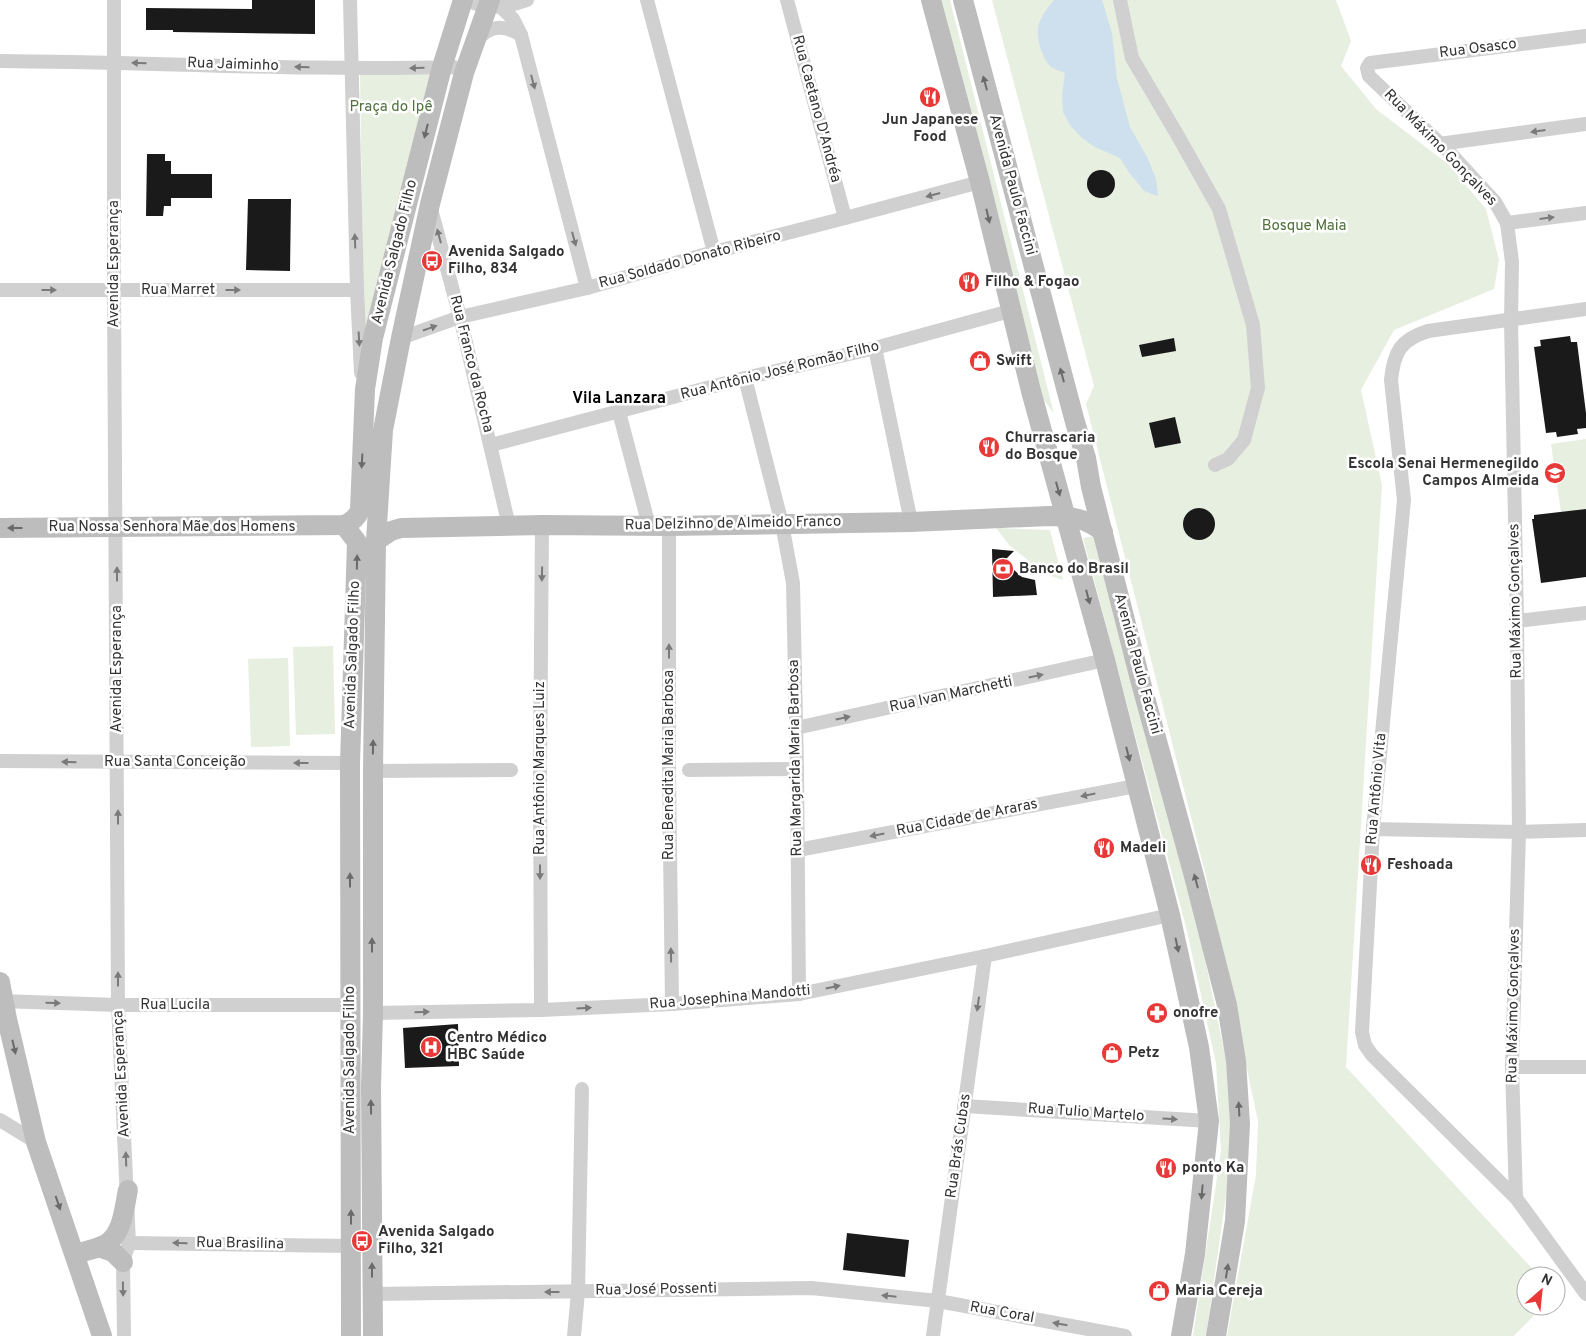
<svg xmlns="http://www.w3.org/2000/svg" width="1586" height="1336" viewBox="0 0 1586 1336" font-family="Overpass,sans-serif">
  <rect width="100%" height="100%" fill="#fff"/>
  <g fill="#e7efe1">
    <path d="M937,0H950L1054,414L1037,390Z"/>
    <path d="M992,0H1336L1351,41L1341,66L1376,109L1448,164L1486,209L1499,260L1494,289L1394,330L1361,390L1382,485L1346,1067L1539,1276H1526V1306H1543L1514,1336H1227L1256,1175L1258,1121L1206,876L1086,404L1094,386Z"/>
    <path d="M360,75H433L364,341Z"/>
    <path d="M1586,439V509L1561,512L1551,444Z"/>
    <path d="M996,528L1050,530L1063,580L1036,571L1028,560L1010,546Z"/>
    <path d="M1095,536L1197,921L1226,1060L1232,1154L1206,1336H1193L1221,1151L1216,1063L1186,927L1083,538Z"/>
    <path d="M333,646L335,734L296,735L293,647Z"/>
    <path d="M288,658L290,746L251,747L248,659Z"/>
  </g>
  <path fill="#cedfee" d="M1054,0H1102L1112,33L1117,79L1130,127L1148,159L1156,179L1158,196L1144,191L1128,171L1120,158L1095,147L1082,138L1070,125L1063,112L1062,95L1065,73C1060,71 1054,69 1050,66C1043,59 1036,38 1038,28C1039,18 1048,8 1054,0Z"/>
  <g fill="#1a1a1a">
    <path d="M252,0H315V34L173,32V30H146V8L252,9Z"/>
    <path d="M147,154H165V161H171V174H212V198H171V206H164L163,216H146Z"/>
    <circle cx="1101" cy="184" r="14"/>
    <path d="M248,199H291L290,271L246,270Z"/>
    <path d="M1570,336L1571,342H1577L1586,413V428L1577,429L1578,434L1557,437L1556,432L1546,433L1534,347L1541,346L1540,340Z"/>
    <path d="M1174,338L1176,351L1142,357L1139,345Z"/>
    <path d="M1175,417L1181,443L1155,448L1149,423Z"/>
    <circle cx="1199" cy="524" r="16"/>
    <path d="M1586,509V577L1541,583L1532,519H1534V515Z"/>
    <path d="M992,549L1014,551L1004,561L1022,577L1035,580L1037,595L993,597Z"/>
    <path d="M458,1024L459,1066L405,1068L403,1028Z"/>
    <path d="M847,1233L909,1240L905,1277L843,1270Z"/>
  </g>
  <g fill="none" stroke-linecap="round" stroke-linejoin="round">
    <g stroke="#d0d0d0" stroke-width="14">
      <path d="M114,0V290L118,1005L129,1243L123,1262L124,1336"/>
      <path d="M350,0L357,290L361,373"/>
      <path d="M468,0C486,11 508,7 527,0"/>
      <path d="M647,0L714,252"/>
      <path d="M787,0L845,218"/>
      <path d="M1120,0L1132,58L1178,136L1219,209L1253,325L1258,388L1244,440L1228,459L1215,465"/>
      <path d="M501,7L513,19L521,35L587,288"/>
      <path d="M476,41C490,25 503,24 521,35"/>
      <path d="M0,61C151,62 303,71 454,67L464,73"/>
      <path d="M1439,144L1586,124"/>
      <path d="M431,209L460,317L509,526"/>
      <path d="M1507,223L1586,213"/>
      <path d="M0,290H357"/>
      <path d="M1586,309L1428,331C1400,340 1394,352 1391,380L1404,500L1373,829L1362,1032L1365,1045L1372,1055L1516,1198L1586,1294"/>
      <path d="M401,338L460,317L587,288L714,252L845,218L980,182"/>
      <path d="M875,348L911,522"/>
      <path d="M745,378L782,524L793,583L797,769L799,994"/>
      <path d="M619,412L649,526"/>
      <path d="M491,445L745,378L875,348L1010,311"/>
      <path d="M669,526V770L672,1004"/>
      <path d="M1517,621L1586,613"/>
      <path d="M796,728L1105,660"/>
      <path d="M0,761L350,763"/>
      <path d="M689,770L797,769"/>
      <path d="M373,771L511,770"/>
      <path d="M1373,829L1519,832L1586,830"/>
      <path d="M798,850L1136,786"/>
      <path d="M0,1001L118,1005H350"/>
      <path d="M541,1010L540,770L542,525"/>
      <path d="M373,1013L541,1010L672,1004L799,994L985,956L1170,915"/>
      <path d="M1512,1067H1586"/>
      <path d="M964,1106L1209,1121"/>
      <path d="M0,1120L36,1142"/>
      <path d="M1516,1198L1512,1067L1519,832L1517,621L1511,320L1512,262L1507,223L1495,202L1450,153L1369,76L1367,68L1370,63L1586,36"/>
      <path d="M129,1243L351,1246"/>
      <path d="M373,1294L811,1288L938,1301L1125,1336"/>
      <path d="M574,1336L578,1292L582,1089"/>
      <path d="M933,1336L985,956"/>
    </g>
    <g stroke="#bdbdbd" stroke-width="20">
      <path d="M931,0L980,182L1031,391L1105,660L1170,915L1199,1047L1209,1121L1195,1254L1181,1336"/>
      <path d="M963,0L1075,422L1086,458L1091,487L1141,683L1194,876L1227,1005L1236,1061L1240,1124L1235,1221L1216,1336"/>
      <path d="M344,525L357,542L350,763L351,1336"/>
      <path d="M0,528L344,525C352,522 357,518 360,510L365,389L373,338L442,67L463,0"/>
      <path d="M376,541L391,531L401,528L542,525L669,526L911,522L1049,516C1069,516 1087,518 1103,532"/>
      <path d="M0,982L7,1019L36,1142L102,1336"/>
      <path d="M99,1247L113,1252L123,1262"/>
      <path d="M75,1254C85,1251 97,1249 106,1244C123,1234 124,1208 128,1190"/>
      <path d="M373,1336L371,1087L373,1013V771L376,541L383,430L401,338L430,204L464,73L490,0"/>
    </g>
  </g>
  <defs><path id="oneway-solid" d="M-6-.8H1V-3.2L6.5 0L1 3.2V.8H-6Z" transform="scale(1.25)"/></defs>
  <g fill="#7a7a7a">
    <use href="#oneway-solid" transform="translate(139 63) rotate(-178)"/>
    <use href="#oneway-solid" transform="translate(302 67) rotate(-178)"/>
    <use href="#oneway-solid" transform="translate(417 68) rotate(179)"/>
    <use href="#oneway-solid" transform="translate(533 82) rotate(75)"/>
    <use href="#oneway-solid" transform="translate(1538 131) rotate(172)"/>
    <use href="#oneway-solid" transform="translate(933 195) rotate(165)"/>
    <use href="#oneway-solid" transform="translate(1547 218) rotate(-7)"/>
    <use href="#oneway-solid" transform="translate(439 236) rotate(-105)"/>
    <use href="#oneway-solid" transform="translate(574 239) rotate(75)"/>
    <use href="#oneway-solid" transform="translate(355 241) rotate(-92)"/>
    <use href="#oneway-solid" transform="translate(49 290)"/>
    <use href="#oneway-solid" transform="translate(233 290)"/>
    <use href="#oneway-solid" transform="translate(430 328) rotate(-19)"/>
    <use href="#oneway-solid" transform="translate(359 339) rotate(87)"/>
    <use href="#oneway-solid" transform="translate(117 574) rotate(-90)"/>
    <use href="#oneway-solid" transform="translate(542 574) rotate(91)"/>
    <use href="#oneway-solid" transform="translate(669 651) rotate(-90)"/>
    <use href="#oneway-solid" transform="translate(1036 676) rotate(-12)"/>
    <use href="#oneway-solid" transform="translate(843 718) rotate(-12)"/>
    <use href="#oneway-solid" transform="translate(69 762) rotate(-179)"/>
    <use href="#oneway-solid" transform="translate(301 763) rotate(-180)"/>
    <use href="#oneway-solid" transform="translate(1088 795) rotate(169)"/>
    <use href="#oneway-solid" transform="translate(118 817) rotate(-90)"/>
    <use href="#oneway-solid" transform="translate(877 835) rotate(169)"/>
    <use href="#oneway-solid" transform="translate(540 872) rotate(90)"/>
    <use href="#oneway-solid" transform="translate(671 955) rotate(-91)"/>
    <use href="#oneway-solid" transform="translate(118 979) rotate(-90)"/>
    <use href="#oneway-solid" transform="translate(833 987) rotate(-12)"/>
    <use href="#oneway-solid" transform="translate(53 1003) rotate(2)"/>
    <use href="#oneway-solid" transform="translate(978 1004) rotate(98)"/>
    <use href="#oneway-solid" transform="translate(584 1008) rotate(-3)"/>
    <use href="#oneway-solid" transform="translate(422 1012) rotate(-1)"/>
    <use href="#oneway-solid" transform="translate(1170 1119) rotate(4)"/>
    <use href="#oneway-solid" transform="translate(126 1159) rotate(-92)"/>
    <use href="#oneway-solid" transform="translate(180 1243) rotate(-179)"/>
    <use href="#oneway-solid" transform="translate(123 1289) rotate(89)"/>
    <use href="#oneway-solid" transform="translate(552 1292) rotate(180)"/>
    <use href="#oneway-solid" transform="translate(889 1296) rotate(-174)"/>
    <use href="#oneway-solid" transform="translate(1060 1324) rotate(-170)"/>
  </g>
  <g fill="#6a6a6a">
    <use href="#oneway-solid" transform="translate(985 83) rotate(-105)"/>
    <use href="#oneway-solid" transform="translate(426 131) rotate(104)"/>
    <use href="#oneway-solid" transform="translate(988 216) rotate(77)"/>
    <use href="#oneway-solid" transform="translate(1062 375) rotate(-105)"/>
    <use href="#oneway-solid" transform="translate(362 461) rotate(93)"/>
    <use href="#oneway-solid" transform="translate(1058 489) rotate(74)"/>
    <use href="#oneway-solid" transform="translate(15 528) rotate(-180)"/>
    <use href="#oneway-solid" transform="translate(357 562) rotate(-89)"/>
    <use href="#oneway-solid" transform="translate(1088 597) rotate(75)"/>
    <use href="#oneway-solid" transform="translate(373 747) rotate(-89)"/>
    <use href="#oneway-solid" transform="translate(1128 754) rotate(76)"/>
    <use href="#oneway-solid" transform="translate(350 880) rotate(-90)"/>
    <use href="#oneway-solid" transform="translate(1196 881) rotate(-105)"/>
    <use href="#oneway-solid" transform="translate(372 945) rotate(-90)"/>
    <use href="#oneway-solid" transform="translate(1177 945) rotate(78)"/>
    <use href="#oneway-solid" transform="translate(14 1047) rotate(77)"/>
    <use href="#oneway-solid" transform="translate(371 1107) rotate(-91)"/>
    <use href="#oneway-solid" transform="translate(1239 1109) rotate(-93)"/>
    <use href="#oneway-solid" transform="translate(1202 1192) rotate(95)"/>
    <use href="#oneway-solid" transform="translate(58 1203) rotate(71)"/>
    <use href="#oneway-solid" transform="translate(351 1217) rotate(-90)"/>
    <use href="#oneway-solid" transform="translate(372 1270) rotate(-90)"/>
    <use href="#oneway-solid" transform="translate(1227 1271) rotate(-81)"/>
  </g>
  <defs>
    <g id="restaurant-disc" transform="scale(1.125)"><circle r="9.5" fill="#e73a38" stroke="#fff"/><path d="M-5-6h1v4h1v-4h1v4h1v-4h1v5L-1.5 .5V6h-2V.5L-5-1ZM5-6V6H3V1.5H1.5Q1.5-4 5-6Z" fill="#fff"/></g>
    <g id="bus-disc" transform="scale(1.125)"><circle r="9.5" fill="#e73a38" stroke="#fff"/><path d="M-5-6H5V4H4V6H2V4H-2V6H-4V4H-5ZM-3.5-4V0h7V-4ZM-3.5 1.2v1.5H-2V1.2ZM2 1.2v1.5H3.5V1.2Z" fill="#fff"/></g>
    <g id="shop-disc" transform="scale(1.125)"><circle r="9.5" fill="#e73a38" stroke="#fff"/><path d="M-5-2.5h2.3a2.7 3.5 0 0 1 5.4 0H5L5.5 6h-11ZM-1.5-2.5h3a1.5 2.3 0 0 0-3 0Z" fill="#fff"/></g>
    <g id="school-disc" transform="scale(1.125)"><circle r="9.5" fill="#e73a38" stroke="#fff"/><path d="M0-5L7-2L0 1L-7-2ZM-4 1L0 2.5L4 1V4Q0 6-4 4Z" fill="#fff"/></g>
    <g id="bank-disc" transform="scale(1.125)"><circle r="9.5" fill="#e73a38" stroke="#fff"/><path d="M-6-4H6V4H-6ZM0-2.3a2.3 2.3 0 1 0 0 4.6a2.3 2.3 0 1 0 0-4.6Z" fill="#fff"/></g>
    <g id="pharmacy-disc" transform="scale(1.125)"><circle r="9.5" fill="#e73a38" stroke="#fff"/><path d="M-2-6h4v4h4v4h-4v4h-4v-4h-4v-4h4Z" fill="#fff"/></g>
    <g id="hospital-disc" transform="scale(1.125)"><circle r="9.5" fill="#e73a38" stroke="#fff"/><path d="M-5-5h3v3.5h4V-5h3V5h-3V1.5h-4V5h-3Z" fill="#fff"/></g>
  </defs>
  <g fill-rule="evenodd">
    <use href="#restaurant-disc" x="930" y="97"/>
    <use href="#bus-disc" x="432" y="261"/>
    <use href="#restaurant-disc" x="969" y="282"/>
    <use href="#shop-disc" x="980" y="361"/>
    <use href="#restaurant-disc" x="989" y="447"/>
    <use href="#school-disc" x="1555" y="473"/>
    <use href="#bank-disc" x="1003" y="569"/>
    <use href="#restaurant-disc" x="1104" y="848"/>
    <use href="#restaurant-disc" x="1371" y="865"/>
    <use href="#pharmacy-disc" x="1157" y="1013"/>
    <use href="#hospital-disc" x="431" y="1047"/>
    <use href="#shop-disc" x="1112" y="1053"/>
    <use href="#restaurant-disc" x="1166" y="1168"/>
    <use href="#bus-disc" x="362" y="1241"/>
    <use href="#shop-disc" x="1159" y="1291"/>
  </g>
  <g text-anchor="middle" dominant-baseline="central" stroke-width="5" stroke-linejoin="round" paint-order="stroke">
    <g font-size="15" fill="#333" stroke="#fff">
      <text transform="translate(1478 49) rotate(-7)">Rua Osasco</text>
      <text transform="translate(233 65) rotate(2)">Rua Jaiminho</text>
      <text transform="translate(816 109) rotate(75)">Rua Caetano D'Andréa</text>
      <text transform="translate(1440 148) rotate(46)">Rua Máximo Gonçalves</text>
      <text transform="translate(1012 185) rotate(75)">Avenida Paulo Faccini</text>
      <text transform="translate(395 252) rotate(-76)">Avenida Salgado Filho</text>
      <text transform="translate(690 260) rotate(-15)">Rua Soldado Donato Ribeiro</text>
      <text transform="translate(114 264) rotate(-90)">Avenida Esperança</text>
      <text x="178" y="290">Rua Marret</text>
      <text transform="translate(471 364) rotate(76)">Rua Franco da Rocha</text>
      <text transform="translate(780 371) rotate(-14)">Rua Antônio José Romão Filho</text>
      <text transform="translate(733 524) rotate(-1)">Rua Delzihno de Almeido Franco</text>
      <text x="172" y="527">Rua Nossa Senhora Mãe dos Homens</text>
      <text transform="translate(1516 601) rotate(-91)">Rua Máximo Gonçalves</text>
      <text transform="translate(353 655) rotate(-88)">Avenida Salgado Filho</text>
      <text transform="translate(1137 664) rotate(75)">Avenida Paulo Faccini</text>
      <text transform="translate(117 669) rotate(-90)">Avenida Esperança</text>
      <text transform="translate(951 695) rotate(-12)">Rua Ivan Marchetti</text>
      <text transform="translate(796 758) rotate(-91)">Rua Margarida Maria Barbosa</text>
      <text x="175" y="762">Rua Santa Conceição</text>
      <text transform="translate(669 765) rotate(-90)">Rua Benedita Maria Barbosa</text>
      <text transform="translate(540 768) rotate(-90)">Rua Antônio Marques Luiz</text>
      <text transform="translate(1377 789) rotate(-85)">Rua Antônio Vita</text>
      <text transform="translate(967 818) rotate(-11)">Rua Cidade de Araras</text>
      <text transform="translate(730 998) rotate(-5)">Rua Josephina Mandotti</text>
      <text x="175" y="1005">Rua Lucila</text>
      <text transform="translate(1514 1006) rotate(-89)">Rua Máximo Gonçalves</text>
      <text transform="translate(350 1060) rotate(-90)">Avenida Salgado Filho</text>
      <text transform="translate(122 1074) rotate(-93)">Avenida Esperança</text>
      <text transform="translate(1086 1113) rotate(4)">Rua Tulio Martelo</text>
      <text transform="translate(959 1146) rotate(-82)">Rua Brás Cubas</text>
      <text transform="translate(240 1244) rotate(1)">Rua Brasilina</text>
      <text transform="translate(656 1290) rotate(-1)">Rua José Possenti</text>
      <text transform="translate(1002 1313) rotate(10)">Rua Coral</text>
    </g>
    <g font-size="15" fill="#51703e" stroke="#fff">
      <text x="391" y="107">Praça do Ipê</text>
      <text x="1304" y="226">Bosque Maia</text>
    </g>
    <g font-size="15" font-weight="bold" fill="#333" stroke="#fff" text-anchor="start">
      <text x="930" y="120" text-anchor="middle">Jun Japanese<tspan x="930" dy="17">Food</tspan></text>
      <text x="448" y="252">Avenida Salgado<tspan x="448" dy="17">Filho, 834</tspan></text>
      <text x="985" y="282">Filho &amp; Fogao</text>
      <text x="996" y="361">Swift</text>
      <text x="1005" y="438">Churrascaria<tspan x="1005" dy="17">do Bosque</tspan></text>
      <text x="1539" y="464" text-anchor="end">Escola Senai Hermenegildo<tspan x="1539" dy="17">Campos Almeida</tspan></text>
      <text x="1019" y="569">Banco do Brasil</text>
      <text x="1120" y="848">Madeli</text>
      <text x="1387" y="865">Feshoada</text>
      <text x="1173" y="1013">onofre</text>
      <text x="447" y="1038">Centro Médico<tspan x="447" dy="17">HBC Saúde</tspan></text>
      <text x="1128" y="1053">Petz</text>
      <text x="1182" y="1168">ponto Ka</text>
      <text x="378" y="1232">Avenida Salgado<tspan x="378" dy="17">Filho, 321</tspan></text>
      <text x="1175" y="1291">Maria Cereja</text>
    </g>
    <g font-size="16" font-weight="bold" fill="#000" stroke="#fff">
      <text x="619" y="399">Vila Lanzara</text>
    </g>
  </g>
  <g transform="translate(1541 1291) rotate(27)"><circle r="24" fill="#ffffff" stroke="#adadad"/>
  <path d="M0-4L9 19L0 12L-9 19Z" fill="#e73a38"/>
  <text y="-8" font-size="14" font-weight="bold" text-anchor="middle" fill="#333333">N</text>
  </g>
</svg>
